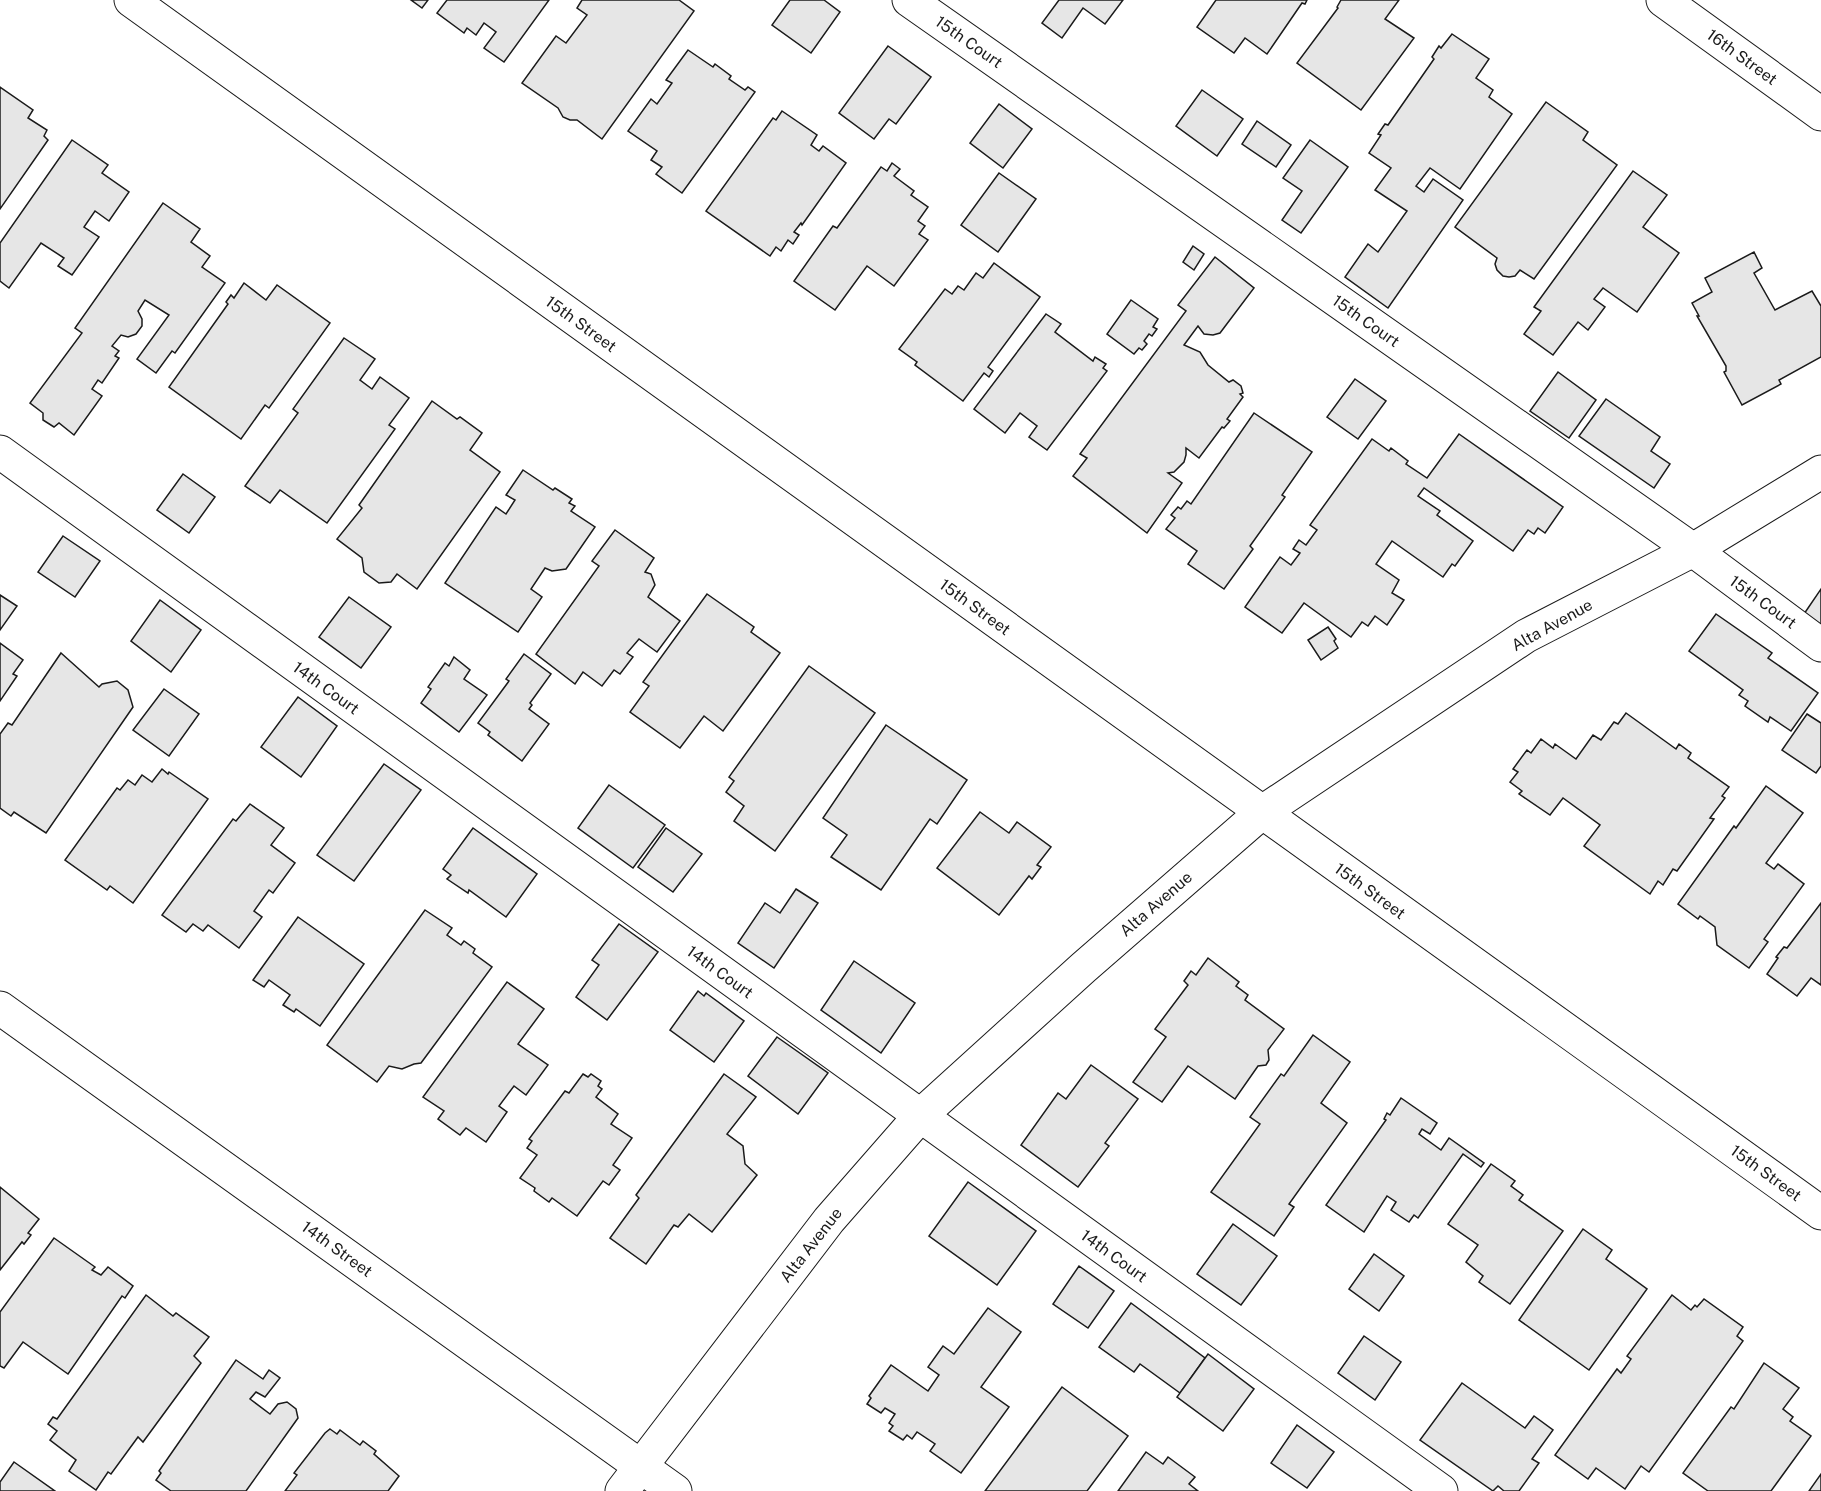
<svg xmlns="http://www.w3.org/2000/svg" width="1821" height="1491" viewBox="0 0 1821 1491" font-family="'Public Sans',sans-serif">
  <rect width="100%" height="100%" fill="#fff"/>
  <g fill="#e6e6e6" stroke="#1a1a1a" stroke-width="1.5">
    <path d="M411,0H428L422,8Z"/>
    <path d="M447,0H549L504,62L484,48L496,32L484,23L476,35L467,28L464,33L437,13Z"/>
    <path d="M582,0H679L694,11L602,139L577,120H570L563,117L558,108L522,83L556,36L566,43L587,15L577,8Z"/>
    <path d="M790,0H824L840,12L811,53L772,25Z"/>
    <path d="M1059,0H1123L1105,24L1083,8L1062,38L1042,23Z"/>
    <path d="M1216,0H1307L1305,4L1302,3L1267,54L1245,38L1234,53L1197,27Z"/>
    <path d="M1341,0H1399L1385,19L1414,38L1361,110L1297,63L1338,8L1337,7Z"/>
    <path d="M1452,34L1489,59L1476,78L1493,90L1489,97L1512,114L1460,189L1430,168L1416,186L1424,192L1433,179L1463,200L1388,308L1345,277L1368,244L1378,252L1407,211L1375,190L1391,168L1369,153L1381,135L1378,134L1385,124L1388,125L1434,59L1432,57L1439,46L1441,48Z"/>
    <path d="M888,46L931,77L896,124L889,119L874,139L839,113Z"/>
    <path d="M688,50L713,67L715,64L731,76L729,79L745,90L748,87L755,92L682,193L656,174L662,167L651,160L657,151L628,131L651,99L657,104L672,83L666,80Z"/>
    <path d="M0,87L33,110L28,118L47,130L44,136L48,140L0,209Z"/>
    <path d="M1202,90L1243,119L1217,156L1176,126Z"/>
    <path d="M1546,102L1588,132L1583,140L1617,165L1534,279L1520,270L1515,276L1509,277L1503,276L1497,270L1495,264L1497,258L1455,227Z"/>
    <path d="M999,104L1032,129L1003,168L970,143Z"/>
    <path d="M782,111L817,135L811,145L819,151L823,146L846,163L802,225L801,223L794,232L799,235L793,244L788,240L781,251L776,247L770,256L706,211L773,118L776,120Z"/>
    <path d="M1257,121L1291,145L1276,167L1242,144Z"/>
    <path d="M72,140L108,165L102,173L129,192L109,221L95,211L84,227L99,237L72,275L58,266L64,258L41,243L9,288L0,281V243Z"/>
    <path d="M1310,140L1348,167L1301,233L1282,220L1302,191L1283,178Z"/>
    <path d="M892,163L900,169L894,176L914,191L911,195L928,207L918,221L925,226L919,234L928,240L894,286L867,266L835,310L794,281L833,226L837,228L881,167L887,171Z"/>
    <path d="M1633,171L1667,195L1643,227L1679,253L1637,312L1603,288L1594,299L1605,307L1588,330L1578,322L1553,355L1524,334L1541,311L1534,307Z"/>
    <path d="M999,173L1036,199L998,252L961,225Z"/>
    <path d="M163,203L200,229L191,242L210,256L202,267L225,283L175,353L172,351L156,373L137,359L169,315L145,300L138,311L142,319V326L136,334L128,337L121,335L112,346L119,351L115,356L119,358L102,383L98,380L92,389L102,396L74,435L59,423L54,427L43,420V413L30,403L82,333L75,328Z"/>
    <path d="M1193,246L1204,254L1194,270L1183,262Z"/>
    <path d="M1754,252L1762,268L1754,273L1775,310L1812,291L1821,306V357L1779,380L1781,384L1742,405L1724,372L1726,371V366L1697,316H1699L1692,303L1712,292L1705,278Z"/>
    <path d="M1215,257L1254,288L1220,333L1213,335L1204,334L1198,326L1184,345L1200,352L1208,365L1229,382L1233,380L1241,386L1243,393L1240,394L1243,397L1227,419L1230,421L1224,428L1222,427L1199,458L1186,448V455L1184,462L1174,472L1168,473L1182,483L1147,533L1073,476L1087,458L1080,454L1186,311L1178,305Z"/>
    <path d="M994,263L1040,297L988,367L993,371L989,377L984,373L963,401L915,365L917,362L899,349L945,289L952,294L958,286L964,290L976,273L983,278Z"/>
    <path d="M244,283L266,300L277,285L330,323L269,408L265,405L241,439L169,387L228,304L226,302L231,295L234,298Z"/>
    <path d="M1131,300L1158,319L1153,327L1157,329L1152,336L1149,334L1144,341L1147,344L1142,350L1139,348L1134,354L1107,334Z"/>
    <path d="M1046,314L1061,324L1055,332L1093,361L1095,357L1106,364L1103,368L1107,371L1047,450L1029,437L1037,426L1020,413L1005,433L974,409Z"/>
    <path d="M344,338L375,359L360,380L372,389L380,377L409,398L389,425L395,429L327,523L280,490L270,503L245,486L298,413L293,409Z"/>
    <path d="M1558,372L1596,400L1569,438L1530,411Z"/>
    <path d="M1355,379L1386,401L1358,439L1327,417Z"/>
    <path d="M1606,399L1660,437L1651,451L1670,464L1654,488L1579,436Z"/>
    <path d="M432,401L457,419L460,417L482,433L470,450L500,472L417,589L397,574L391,582L379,583L364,572L362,558L337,539L362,508L359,505Z"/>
    <path d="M1254,413L1312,452L1282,495L1285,497L1250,546L1253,549L1224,589L1188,564L1197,551L1166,529L1175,518L1171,515L1178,507L1181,509L1187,501L1191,504Z"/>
    <path d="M1459,434L1563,507L1545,533L1538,528L1534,534L1528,530L1513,551L1424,488L1418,496L1440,511L1437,515L1473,541L1455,566L1452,564L1443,577L1392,541L1376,564L1399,580L1392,593L1404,600L1387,625L1375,616L1368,626L1362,622L1351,637L1304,603L1282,633L1245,607L1280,557L1291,565L1300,553L1293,549L1299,540L1306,545L1317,530L1310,525L1372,439L1389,451L1391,448L1408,461L1406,464L1427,478Z"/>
    <path d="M523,470L553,490L555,488L572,499L569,503L575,506L571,511L595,527L566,569L552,571L545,568L531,589L542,597L518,632L445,583L496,507L506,514L515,500L506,495Z"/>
    <path d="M183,474L215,497L189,533L157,510Z"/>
    <path d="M615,530L654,558L645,572L651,574L655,585L648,597L680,621L657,652L639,639L627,653L633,657L620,674L614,670L602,686L583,672L575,684L536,654L599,566L592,561Z"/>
    <path d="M63,536L100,561L75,597L38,572Z"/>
    <path d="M1821,589V631L1804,614Z"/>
    <path d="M707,594L754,627L751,632L780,653L723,731L704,716L680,748L630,712L649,686L643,682Z"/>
    <path d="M0,595L17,606L0,630Z"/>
    <path d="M349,597L391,627L361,668L319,637Z"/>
    <path d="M160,600L201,630L171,672L131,641Z"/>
    <path d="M1716,614L1772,653L1768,658L1818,693L1791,731L1770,717L1768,722L1745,706L1748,701L1739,695L1743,690L1689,651Z"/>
    <path d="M1328,627L1336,639L1334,641L1338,648L1321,660L1308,640Z"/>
    <path d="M0,643L23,660L13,674L17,676L0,701Z"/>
    <path d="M61,653L99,687L102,684L117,681L128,690L133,707L46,833L14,812L11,816L0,808V734L8,723L12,725Z"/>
    <path d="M524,654L551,674L530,703L532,705L529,709L549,724L522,761L488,735L490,732L478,723L509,681L506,679Z"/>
    <path d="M454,657L470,670L464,679L487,695L459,732L421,703L431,689L428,687L445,663L449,666Z"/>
    <path d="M809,666L875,713L775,851L734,821L744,806L726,792L734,781L729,777Z"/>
    <path d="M164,689L199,714L169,756L133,730Z"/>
    <path d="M298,697L337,726L301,777L261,747Z"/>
    <path d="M1626,713L1676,749L1679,744L1691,753L1688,758L1729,787L1722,796L1725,798L1710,818L1714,819L1677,871L1673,869L1663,885L1658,881L1650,894L1584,846L1600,825L1563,798L1550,815L1519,794L1522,791L1510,782L1518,772L1513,769L1527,750L1531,753L1541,739L1553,748L1555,744L1576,759L1593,735L1601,740L1614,722L1618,724Z"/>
    <path d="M1807,714L1821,723V766L1816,773L1782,750Z"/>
    <path d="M886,725L967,780L937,824L930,819L881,890L831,857L847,835L823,818Z"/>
    <path d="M384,764L421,790L354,881L317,855Z"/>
    <path d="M162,769L168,774L169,772L208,799L133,903L110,886L107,890L65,860L117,788L120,790L128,780L135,785L142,775L152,782Z"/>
    <path d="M609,785L665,825L633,868L578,828Z"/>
    <path d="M1766,786L1803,813L1766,863L1774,869L1778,864L1804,884L1764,939L1768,942L1749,968L1717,945L1715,927L1700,916L1698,919L1678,904L1734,826L1736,828Z"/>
    <path d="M250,804L284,828L271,845L295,863L273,893L269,890L254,911L262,917L239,948L208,925L203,931L193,924L186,932L162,915L233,819L236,821Z"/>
    <path d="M980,812L1009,833L1017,822L1051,847L1037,865L1041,867L1032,879L1029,876L999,915L937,868Z"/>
    <path d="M473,828L537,874L506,917L469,890L468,893L447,879L451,875L443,869Z"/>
    <path d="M666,828L702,854L673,892L638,867Z"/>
    <path d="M796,889L818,903L774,968L738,943L765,903L780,913Z"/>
    <path d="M1821,903V985L1811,978L1797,996L1767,974L1778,958L1776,957L1784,947L1787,948Z"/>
    <path d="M425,910L452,928L447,935L461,945L464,941L475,949L473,953L492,967L421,1063L414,1064L402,1069L389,1066L377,1082L327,1045Z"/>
    <path d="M298,917L364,964L320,1026L296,1009L294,1012L283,1005L290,995L269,980L264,987L253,980Z"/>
    <path d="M619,924L658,952L607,1020L576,997L599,965L592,960Z"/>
    <path d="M1208,958L1239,982L1236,986L1248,995L1245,1000L1284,1029L1268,1050L1269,1060L1266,1065L1258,1066L1235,1099L1188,1066L1162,1102L1133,1082L1166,1037L1155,1029L1188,985L1184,981L1191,971L1196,975Z"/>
    <path d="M854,961L915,1003L881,1053L821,1010Z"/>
    <path d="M507,982L544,1009L518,1044L548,1065L526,1095L514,1086L499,1106L507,1112L486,1142L466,1128L460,1135L438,1119L444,1111L423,1097Z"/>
    <path d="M698,991L704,996L706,993L744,1021L714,1062L670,1030Z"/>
    <path d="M1313,1035L1350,1062L1321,1103L1347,1123L1289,1204L1294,1207L1274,1236L1211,1192L1260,1124L1250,1117L1281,1074L1284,1076Z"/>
    <path d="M777,1037L828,1073L798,1114L748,1076Z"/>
    <path d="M1091,1065L1138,1099L1105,1143L1109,1146L1078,1187L1021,1145L1058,1093L1066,1099Z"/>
    <path d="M583,1074L588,1077L591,1074L601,1081L598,1086L602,1089L596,1097L618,1114L611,1124L632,1138L613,1165L620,1170L609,1185L603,1181L577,1216L552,1198L549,1202L534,1191L535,1188L520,1178L537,1155L527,1148L532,1141L529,1139L565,1091L569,1093Z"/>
    <path d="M724,1074L756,1097L727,1134L743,1146L745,1164L757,1175L712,1232L689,1214L678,1227L674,1225L646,1264L610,1238L639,1198L636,1195Z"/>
    <path d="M1401,1098L1437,1123L1430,1134L1422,1129L1419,1134L1441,1150L1449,1138L1484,1163L1481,1167L1463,1154L1418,1218L1414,1215L1409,1222L1391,1210L1396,1202L1387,1196L1364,1232L1326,1205L1386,1120L1384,1119L1387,1113L1390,1115Z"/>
    <path d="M1491,1164L1515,1181L1511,1186L1523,1195L1519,1200L1563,1231L1510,1304L1479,1282L1483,1276L1466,1262L1478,1245L1448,1224Z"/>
    <path d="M968,1182L1036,1231L997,1285L929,1236Z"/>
    <path d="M0,1187L39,1219L28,1233L31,1235L24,1244L22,1242L0,1270Z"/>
    <path d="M1233,1224L1277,1256L1241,1305L1197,1274Z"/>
    <path d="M1583,1229L1612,1250L1606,1259L1647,1289L1589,1370L1519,1320Z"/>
    <path d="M54,1238L95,1267L92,1270L101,1275L108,1267L133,1286L125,1298L122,1296L68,1374L23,1342L4,1368L0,1366V1312Z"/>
    <path d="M1374,1254L1404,1276L1379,1311L1349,1289Z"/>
    <path d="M1079,1266L1114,1291L1088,1328L1053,1304Z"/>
    <path d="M146,1295L173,1316L176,1313L209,1337L194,1356L201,1363L143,1442L138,1437L111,1474L108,1472L96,1490L69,1471L76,1460L50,1440L57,1431L48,1424L53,1417L57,1419Z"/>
    <path d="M1672,1295L1691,1310L1695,1305L1697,1307L1704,1299L1743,1327L1737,1336L1743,1341L1649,1472L1641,1466L1625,1489L1596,1468L1588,1479L1555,1455L1617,1369L1621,1373L1631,1359L1627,1356Z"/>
    <path d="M1131,1303L1205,1358L1180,1393L1140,1364L1134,1372L1099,1347Z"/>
    <path d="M988,1308L1021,1332L981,1387L1009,1407L961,1473L930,1451L935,1444L917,1432L912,1439L907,1435L903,1440L889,1431L893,1426L889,1423L895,1414L885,1408L881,1413L867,1404L871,1398L869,1396L891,1365L928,1391L939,1375L928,1367L943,1346L954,1354Z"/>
    <path d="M1364,1336L1401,1362L1375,1400L1338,1373Z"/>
    <path d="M1208,1354L1254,1389L1223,1431L1177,1397Z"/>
    <path d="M236,1360L263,1379L269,1370L280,1378L265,1397L256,1392L250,1399L270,1414L278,1404L287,1402L296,1409L298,1418L246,1491H171L156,1480L161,1473L159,1471Z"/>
    <path d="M1764,1363L1799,1388L1783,1409L1793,1417L1790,1421L1811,1436L1771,1491H1708L1683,1473L1731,1407L1734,1409Z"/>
    <path d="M1462,1383L1525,1428L1534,1416L1553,1430L1532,1459L1539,1463L1519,1491H1504L1498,1486L1493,1491L1420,1440Z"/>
    <path d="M1062,1387L1128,1436L1087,1491H985Z"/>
    <path d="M1297,1425L1334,1452L1307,1488L1271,1463Z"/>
    <path d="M330,1429L337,1434L340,1430L360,1445L363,1441L376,1451L374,1454L399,1476L388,1491H285L297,1475L294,1473L325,1433Z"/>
    <path d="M1146,1452L1163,1464L1168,1457L1195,1477L1189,1484L1198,1491H1118Z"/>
    <path d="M14,1462L55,1491H0V1482Z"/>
    <path d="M1821,1474V1491H1809Z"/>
  </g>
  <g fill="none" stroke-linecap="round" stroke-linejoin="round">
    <g stroke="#1a1a1a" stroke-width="35">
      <g id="minor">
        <path d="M131,0L1821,1213"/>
        <path d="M909,0L1693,550L1821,645"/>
        <path d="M1663,0L1821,114"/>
        <path d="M0,452L1441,1491"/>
        <path d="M0,1008L675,1491"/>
        <path d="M622,1491L829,1220L920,1116L1083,968L1261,813L1526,636L1693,550L1821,472"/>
      </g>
    </g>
    <use href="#minor" stroke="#fff" stroke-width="33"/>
  </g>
  <g text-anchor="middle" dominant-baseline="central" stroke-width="4.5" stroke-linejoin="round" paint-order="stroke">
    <g font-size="16" fill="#1a1a1a" stroke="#fff">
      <text transform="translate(969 42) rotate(35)">15th Court</text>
      <text transform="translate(1742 57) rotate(36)">16th Street</text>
      <text transform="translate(1366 321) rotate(35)">15th Court</text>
      <text transform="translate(581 324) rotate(36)">15th Street</text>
      <text transform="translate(1763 602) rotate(36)">15th Court</text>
      <text transform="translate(975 607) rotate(36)">15th Street</text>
      <text transform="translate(1552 625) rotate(-29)">Alta Avenue</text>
      <text transform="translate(326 688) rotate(36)">14th Court</text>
      <text transform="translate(1370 891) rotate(36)">15th Street</text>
      <text transform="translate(1156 904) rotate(-41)">Alta Avenue</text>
      <text transform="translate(720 972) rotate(36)">14th Court</text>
      <text transform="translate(1766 1173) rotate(36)">15th Street</text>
      <text transform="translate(811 1245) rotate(-52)">Alta Avenue</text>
      <text transform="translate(337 1249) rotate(36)">14th Street</text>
      <text transform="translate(1114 1256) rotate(36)">14th Court</text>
    </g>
  </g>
</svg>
